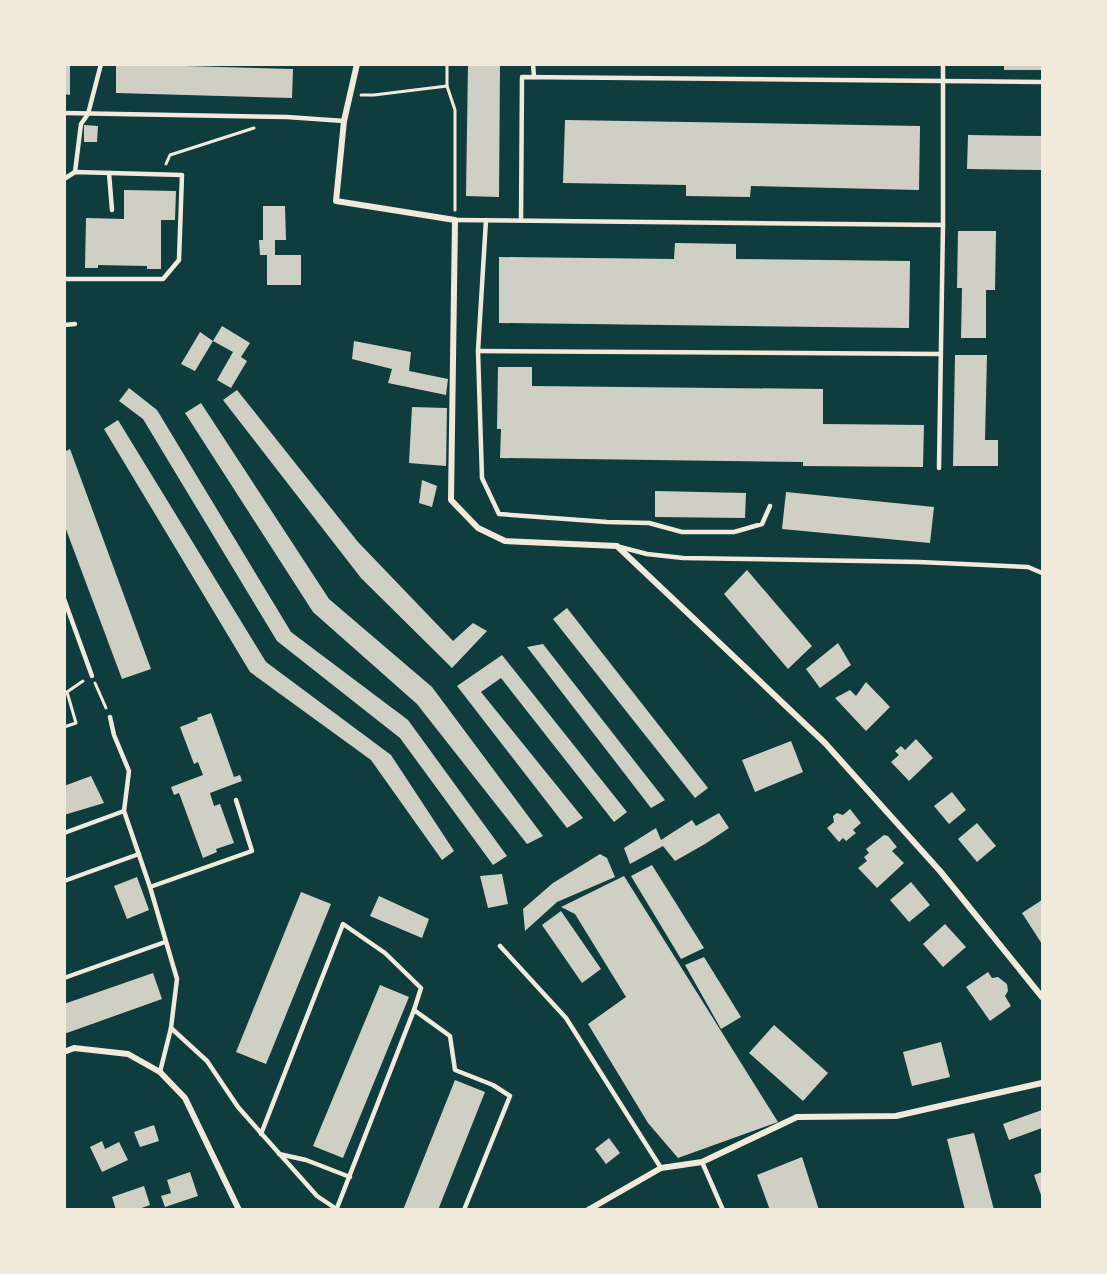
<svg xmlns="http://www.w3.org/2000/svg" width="1107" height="1274" viewBox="0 0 1107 1274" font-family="'PT Sans',sans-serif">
  <rect width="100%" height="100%" fill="#0f3d3e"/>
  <g fill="#cfcfc3">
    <path d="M116,64L293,69L292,98L116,93Z"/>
    <path d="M468,64H500L499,197L466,196Z"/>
    <rect x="1004" y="64" width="38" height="6"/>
    <path d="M64,65H70V95L64,94Z"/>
    <path d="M565,120L920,126L919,190L751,186L750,197L686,196V185L563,183Z"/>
    <path d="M84,125L98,126L97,142H84Z"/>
    <path d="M968,135L1042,136V170L967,169Z"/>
    <path d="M124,190L176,191L175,220H161V269H147V266L98,265V268H85L86,218L124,219Z"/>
    <path d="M263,206H285L286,240H275V255H301V285H267V255H260L259,240H263Z"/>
    <path d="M958,231H996L995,290H986V338H961L962,288H957Z"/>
    <path d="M675,243L736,244V259L910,261L909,328L499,323V257L674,259Z"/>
    <path d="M222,326L250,343L241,357L247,361L231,388L217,380L233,352L213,341Z"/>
    <path d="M200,332L213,341L195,371L181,364Z"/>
    <path d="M354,341L411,352L409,371L448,379L446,395L388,383L392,369L352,359Z"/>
    <path d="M955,355H987L985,440H998V466H953Z"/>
    <path d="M498,367H532V386L823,389V424L924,425L923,467L803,466V462L500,458L501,429H497Z"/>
    <path d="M129,388L157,410L291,632L408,720L507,856L493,865L400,738L277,641L143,419L119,401Z"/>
    <path d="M237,390L358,542L453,641L473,623L487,631L452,668L361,578L223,400Z"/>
    <path d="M201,403L329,599L432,687L543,836L527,844L417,704L313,612L185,413Z"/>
    <path d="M412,407L447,408L446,466L409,463Z"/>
    <path d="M118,420L266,662L391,755L454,851L442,860L371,760L250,672L104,429Z"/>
    <path d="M70,449L151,669L122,679L64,524V452Z"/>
    <path d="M422,480L437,486L432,507L419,503Z"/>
    <path d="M655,491L746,493L745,518L655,517Z"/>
    <path d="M786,492L934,507L930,543L782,529Z"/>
    <path d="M747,570L812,646L788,669L724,594Z"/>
    <path d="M567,608L708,788L695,798L553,619Z"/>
    <path d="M838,643L851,665L820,688L806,669Z"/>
    <path d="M543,644L665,800L651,808L527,647Z"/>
    <path d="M502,655L627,812L614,822L501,678L481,692L583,818L567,828L457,686Z"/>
    <path d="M866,682L890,707L866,731L835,698L850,690L856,696Z"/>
    <path d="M211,713L234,777L240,775L242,781L210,793L214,806L220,804L234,843L216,849L217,852L203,858L179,793L174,795L171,787L203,775L198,762L194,764L180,727L198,720L197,718Z"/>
    <path d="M916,739L933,758L909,781L891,762L899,755L895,751L901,746L905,750Z"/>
    <path d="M791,741L803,772L755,792L742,760Z"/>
    <path d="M91,776L104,803L64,815V786Z"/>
    <path d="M952,792L966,810L949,824L934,806Z"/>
    <path d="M850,809L861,823L853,830L856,833L846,841L843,838L839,842L827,828L834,822L833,816L837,813L843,815Z"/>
    <path d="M719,813L729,828L705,844L675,861L663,846L630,864L624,848L656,828L661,840L692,820L696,826Z"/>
    <path d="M977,823L996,846L977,862L958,839Z"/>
    <path d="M884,835L888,836L897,847L892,851L904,863L877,888L858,868L867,861L864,857L869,853L866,849Z"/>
    <path d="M600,854L607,858L615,877L557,902L525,931L523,909L553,883Z"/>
    <path d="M652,865L704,948L681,959L631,876Z"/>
    <path d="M502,874L508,904L488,908L480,876Z"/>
    <path d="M624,876L778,1122L678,1158L648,1123L588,1024L626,997L575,914L561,907Z"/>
    <path d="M137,877L149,910L127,919L114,886Z"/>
    <path d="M911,882L930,905L909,922L890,900Z"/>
    <path d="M301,892L331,904L266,1064L236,1052Z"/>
    <path d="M379,896L429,919L422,938L370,916Z"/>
    <path d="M1042,900V944L1022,913Z"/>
    <path d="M561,911L601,969L582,983L542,925Z"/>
    <path d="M945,924L966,947L943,967L923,944Z"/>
    <path d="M704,957L741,1017L721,1029L685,965Z"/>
    <path d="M988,972L992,978L998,977L1007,984L1008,991L1005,996L1011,1006L990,1021L966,987Z"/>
    <path d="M153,973L162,999L64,1034V1004Z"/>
    <path d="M380,985L409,997L343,1158L313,1146Z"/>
    <path d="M774,1025L828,1073L803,1101L749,1053Z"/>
    <path d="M941,1042L950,1077L912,1086L903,1052Z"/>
    <path d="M455,1080L485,1092L438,1210H403Z"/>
    <path d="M1042,1110V1128L1009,1140L1003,1124Z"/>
    <path d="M154,1125L159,1141L140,1147L134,1132Z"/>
    <path d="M974,1133L994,1210H965L947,1139Z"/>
    <path d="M609,1138L620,1153L606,1164L595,1149Z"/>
    <path d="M102,1141L105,1149L119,1142L128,1160L102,1172L90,1147Z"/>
    <path d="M802,1157L819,1210H770L757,1175Z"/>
    <path d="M190,1172L198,1196L165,1207L161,1196L171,1193L167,1180Z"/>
    <path d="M1042,1172V1198L1034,1175Z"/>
    <path d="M144,1186L150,1205L136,1210H116L112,1197Z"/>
  </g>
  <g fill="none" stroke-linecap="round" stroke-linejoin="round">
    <g stroke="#f1e9da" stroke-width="3">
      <path d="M447,64V86"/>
      <path d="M361,95H374L447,86L455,110V210"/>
      <path d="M166,164L170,155L254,128"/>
      <path d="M95,683L106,708"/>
      <path d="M64,727L76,723L67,692L83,681"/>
    </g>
    <g stroke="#f1e9da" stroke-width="4.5">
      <path d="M533,64L534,77"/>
      <path d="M64,113L287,117L344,121"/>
      <path d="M75,172L81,124L88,114L101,64"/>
      <path d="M109,173L112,210"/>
      <path d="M64,179L75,172L182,175L179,260L163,279H64"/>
      <path d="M455,220L943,225V64"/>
      <path d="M486,220L478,351L482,478L499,514L607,522L649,523L682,532H734L762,524L770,506"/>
      <path d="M521,220L522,77L1042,82"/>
      <path d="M64,325L75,324"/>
      <path d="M478,351L941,354"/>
      <path d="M939,468L943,225"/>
      <path d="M620,547L647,554L683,558L919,562L1028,567L1042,573"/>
      <path d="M64,599L92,676"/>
      <path d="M110,717L114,735L129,771L124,811L150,887L177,979L171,1028L160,1072"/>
      <path d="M64,833L124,811"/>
      <path d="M64,881L139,854"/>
      <path d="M150,887L252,851L236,800"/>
      <path d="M500,946L566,1018L661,1168"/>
      <path d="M64,978L165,942"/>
      <path d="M171,1028L207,1061L238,1107L317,1196L338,1210"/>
      <path d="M261,1134L343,924L385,953L421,988L414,1010"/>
      <path d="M279,1154L306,1160L350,1177"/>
      <path d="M702,1162L723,1210"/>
      <path d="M337,1208L414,1010L450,1036L455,1070L493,1085L510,1096L464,1210"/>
    </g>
    <g stroke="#f1e9da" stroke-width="6">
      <path d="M357,64L344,121L336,201L455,220L451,500L478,528L505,541L617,546L825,743L940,871L1042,997"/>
      <path d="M64,1052L74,1048L128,1054L160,1072L185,1098L239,1210"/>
      <path d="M588,1210L661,1168L702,1162L797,1117L896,1116L1042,1083"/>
    </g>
  </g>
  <rect width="1107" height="1274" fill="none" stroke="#f1e9da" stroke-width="132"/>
</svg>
